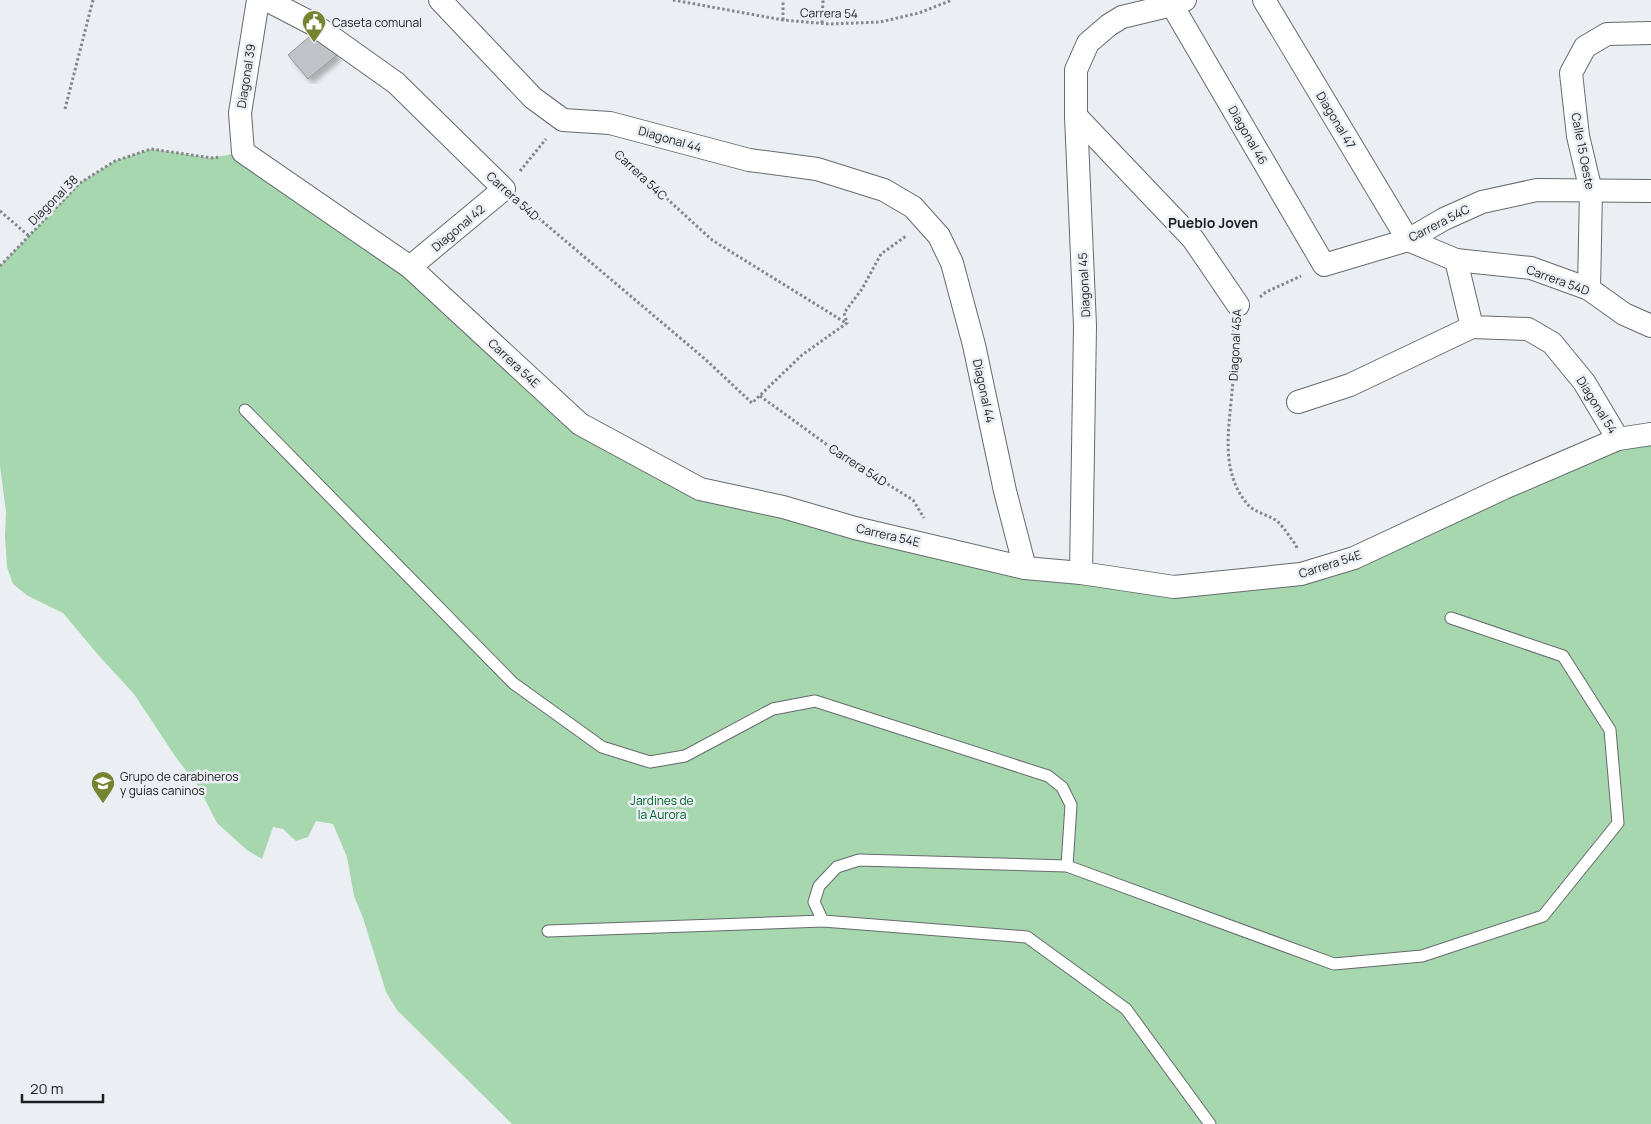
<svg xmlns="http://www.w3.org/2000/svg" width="1651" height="1124" viewBox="0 0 1651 1124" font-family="Manrope,sans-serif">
  <defs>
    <filter id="shadow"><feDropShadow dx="4.5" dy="4.5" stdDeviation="2.5" flood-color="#0004"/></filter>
  </defs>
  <rect width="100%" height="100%" fill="#ebeff3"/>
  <path fill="#a6d7ae" d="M151,149L211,158L243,152L410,267L580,424L700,489L1174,587L1301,574L1651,434V1124H512L397,1010L386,992L363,918L354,896L347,857L333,824L316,821L308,837L296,841L283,829L273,827L262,859L247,850L217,823L198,786L175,756L134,694L100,657L63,613L28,596L13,584L7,567L5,537L6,512L0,466V266L80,183L115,161Z"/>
  <path fill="#bfc3c7" stroke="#919599" filter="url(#shadow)" d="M316,31L337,55L308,79L288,55Z"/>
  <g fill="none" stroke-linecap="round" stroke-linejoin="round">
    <g stroke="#666a6d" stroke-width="13">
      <g id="lane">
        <path d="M245,410L513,683L602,747L650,762L685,756L773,709L815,701L1048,776L1062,787L1071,805L1067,866"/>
        <path d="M548,931L823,921"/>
        <path d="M1210,1124L1126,1009L1027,937L823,921L814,902L819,886L837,867L859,860L1067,866L1334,964L1422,956L1543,916L1618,823L1610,730L1563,656L1451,618"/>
      </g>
    </g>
    <g stroke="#666a6d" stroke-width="24">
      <g id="street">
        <path d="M258,0L240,113L243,152L410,267L580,424L700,489L783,507L855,528L1025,568L1081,573L1174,587L1301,574L1354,558L1504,488L1618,439L1651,434"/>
        <path d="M267,0L313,24L396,83L504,189L410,267"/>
        <path d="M440,0L533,98L563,120L610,123L749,160L817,169L884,190L913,207L939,236L952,263L974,345L1005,491L1025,568"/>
        <path d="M1264,0L1408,240L1456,260L1472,327L1528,329L1552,343L1584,382L1618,439"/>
        <path d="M1172,5L1324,265L1408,240L1444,219L1482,202L1537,190L1651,191"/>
        <path d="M1076,116L1193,239L1238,305"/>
        <path d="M1456,260L1531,268L1589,289L1624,314L1651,326"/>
        <path d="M1589,289L1591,191L1578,136L1571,73L1585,47L1607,34L1651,33"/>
        <path d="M1298,402L1350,385L1472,327"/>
        <path d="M1081,573L1085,326L1076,116V70L1088,43L1109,25L1122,17L1172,5L1185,0"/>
      </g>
    </g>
    <g stroke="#848689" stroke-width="3" stroke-dasharray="2.5 2.5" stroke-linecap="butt">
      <path d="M673,0L783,20L829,24L880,22L919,13L952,0"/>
      <path d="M783,20V0"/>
      <path d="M822,23L823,0"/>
      <path d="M65,109L93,0"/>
      <path d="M615,151L712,240L846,323"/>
      <path d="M520,171L546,139"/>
      <path d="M523,205L705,359L752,403L802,355L847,323L844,313L862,289L881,254L906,236"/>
      <path d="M0,211L29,236"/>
      <path d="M0,266L80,183L115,161L151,149L212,158L220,157"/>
      <path d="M1260,297L1266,292L1301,276"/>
      <path d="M1234,329C1232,346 1234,362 1233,379C1231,419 1218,466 1245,501C1254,514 1266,513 1277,521C1284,527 1290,538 1296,545L1297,549"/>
      <path d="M760,396L844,457L913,500L924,518"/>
    </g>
    <use href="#lane" stroke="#fff" stroke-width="11"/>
    <use href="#street" stroke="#fff" stroke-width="22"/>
  </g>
  <defs>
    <g id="civic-pin" transform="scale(1.25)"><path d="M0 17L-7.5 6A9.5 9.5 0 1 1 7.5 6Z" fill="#768331" stroke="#ebeff3"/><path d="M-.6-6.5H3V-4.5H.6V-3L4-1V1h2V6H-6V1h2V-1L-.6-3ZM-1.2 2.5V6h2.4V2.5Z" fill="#fff"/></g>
    <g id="school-pin" transform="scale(1.25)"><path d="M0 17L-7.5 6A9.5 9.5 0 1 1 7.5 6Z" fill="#768331" stroke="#ebeff3"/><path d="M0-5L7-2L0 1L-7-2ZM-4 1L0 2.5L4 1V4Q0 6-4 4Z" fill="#fff"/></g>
  </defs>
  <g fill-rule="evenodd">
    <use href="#civic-pin" x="314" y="22"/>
    <use href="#school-pin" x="103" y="783"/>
  </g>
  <g text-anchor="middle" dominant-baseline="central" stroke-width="5" stroke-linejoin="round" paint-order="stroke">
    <g font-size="12" fill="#1d1e20" stroke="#ebeff3">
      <text transform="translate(829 13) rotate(1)">Carrera 54</text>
      <text transform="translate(246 76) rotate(-81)">Diagonal 39</text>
      <text transform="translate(1336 120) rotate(59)">Diagonal 47</text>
      <text transform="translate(1248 135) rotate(60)">Diagonal 46</text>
      <text transform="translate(670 139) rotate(16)">Diagonal 44</text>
      <text transform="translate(1583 151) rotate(79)">Calle 15 Oeste</text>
      <text transform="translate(641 175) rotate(43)">Carrera 54C</text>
      <text transform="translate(513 196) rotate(42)">Carrera 54D</text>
      <text transform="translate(53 200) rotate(-45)">Diagonal 38</text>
      <text transform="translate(1439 223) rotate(-27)">Carrera 54C</text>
      <text transform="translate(458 228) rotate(-40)">Diagonal 42</text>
      <text transform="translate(1558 280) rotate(20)">Carrera 54D</text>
      <text transform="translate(1084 285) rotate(-93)">Diagonal 45</text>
      <text transform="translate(1235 345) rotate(-87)">Diagonal 45A</text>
      <text transform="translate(514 363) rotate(43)">Carrera 54E</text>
      <text transform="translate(984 391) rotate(78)">Diagonal 44</text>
      <text transform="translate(1597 405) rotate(58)">Diagonal 54</text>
      <text transform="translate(858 465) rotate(33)">Carrera 54D</text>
      <text transform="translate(888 535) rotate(13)">Carrera 54E</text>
      <text transform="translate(1330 564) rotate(-18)">Carrera 54E</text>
    </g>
    <g font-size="12" fill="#1d1e20" stroke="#ebeff3" text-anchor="start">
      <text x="332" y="22">Caseta comunal</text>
      <text x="120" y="776">Grupo de carabineros<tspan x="120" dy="14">y guías caninos</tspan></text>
    </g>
    <g font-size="12" fill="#01682b" stroke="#ebeff3">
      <text x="662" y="800">Jardines de<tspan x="662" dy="14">la Aurora</tspan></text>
    </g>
    <g font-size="14" font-weight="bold" fill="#1d1e20" stroke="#ebeff3">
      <text x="1213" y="222">Pueblo Joven</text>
    </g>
  </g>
  <path d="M22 1094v8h81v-8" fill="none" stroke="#1d1e20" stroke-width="2.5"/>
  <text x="30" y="1094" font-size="15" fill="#1d1e20" stroke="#ebeff3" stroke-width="4" paint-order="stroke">20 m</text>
</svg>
